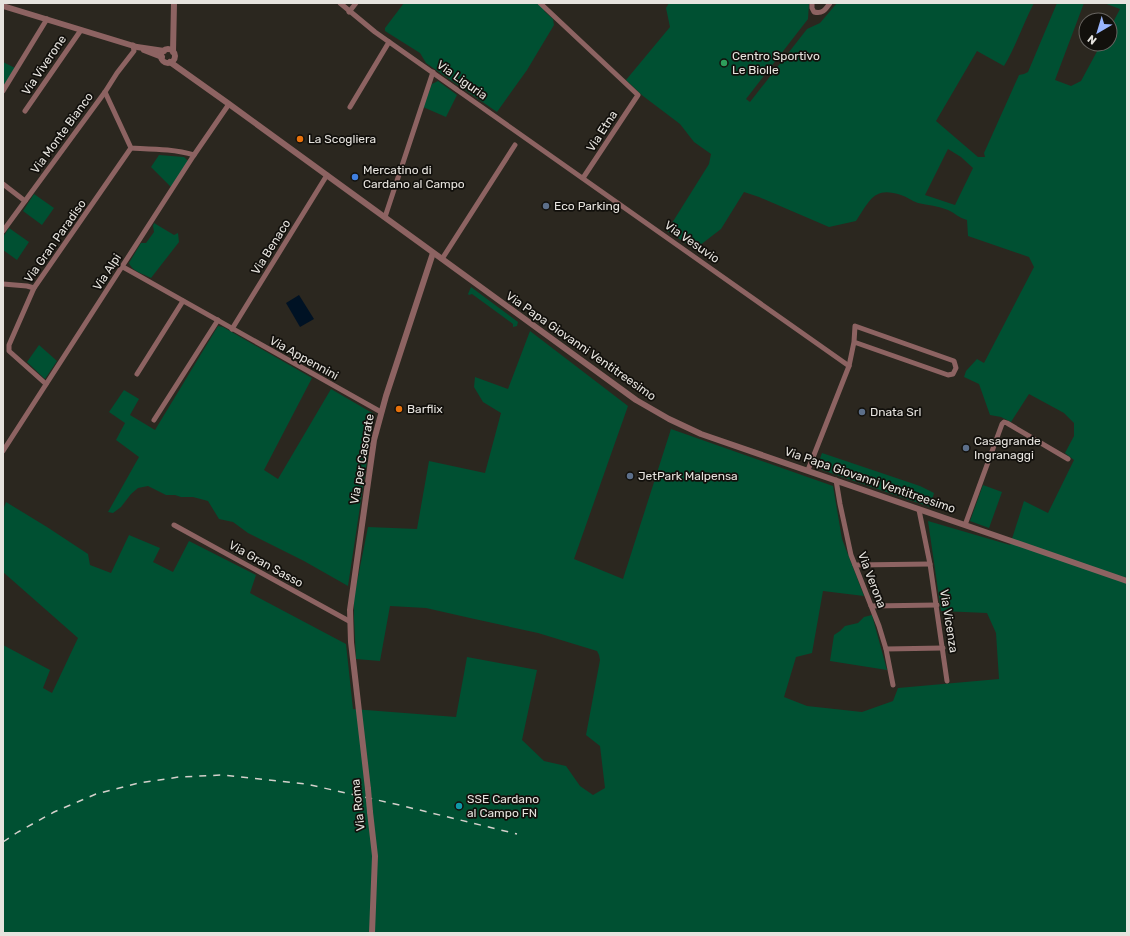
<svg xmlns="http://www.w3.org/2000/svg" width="1130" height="936" viewBox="0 0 1130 936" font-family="Rubik,sans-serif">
  <rect width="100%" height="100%" fill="#2b271f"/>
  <g fill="#005032" fill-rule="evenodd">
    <path d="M404,3H544V11L553,19L554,25L527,70L497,112L426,63L420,53L385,31V28Z"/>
    <path d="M669,3H809L808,19L746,99L750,102L807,29L820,23L837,3H1034C1023,24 1016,46 1004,66L977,51L936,121L978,157H985L984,153L1019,75L1024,74L1028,72L1057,3H1084L1055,80L1071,86L1081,81L1101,44H1110V28L1120,9L1104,3H1127V933H3V645L50,670L43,688L52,693L78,638L3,572V510L6,502L47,527L88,554L90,565L111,573L129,535L160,548L153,562L173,572L189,541L256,575L250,593L346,644L353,709L456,717L467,657L537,670L522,740L544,761L566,766L580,786L593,795L605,788L600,746L586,735L600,660L599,655L597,651L538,633L470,618L426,608L390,606L380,661L356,659L354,619V597L368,527L417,529L429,461L485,473L501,413L483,402L474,387L475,377L508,389L530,331L628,406L574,559L623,579L671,429L833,486L842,539L864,596L823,591L812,653L796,657L784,697L807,706L862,712L893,701L898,688L999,679L996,633L987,613L941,611L928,521L1010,545L1024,501L1048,513L1074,460L1065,453L1074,436V423L1064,413L1029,394L1011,422L1001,417L990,415L979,384L964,377L966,371L977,359L984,363L1034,267L1029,257L968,236L967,220C959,218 955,213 948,210C938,206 928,205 918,203C912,201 907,197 901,195C874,186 870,200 856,221L829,227L759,197L744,192L721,229L695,249L667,231L709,164L711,154L694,142L680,124L643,96L626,80L670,27L666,8ZM948,149L961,157L973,168L955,205L925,195Z"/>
    <path d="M3,62L15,68L3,87Z"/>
    <path d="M438,81L457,95L446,117L423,107L432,84Z"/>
    <path d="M159,155L184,157L188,161L171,187L151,167Z"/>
    <path d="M34,194L54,208L42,225L23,211Z"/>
    <path d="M154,223L174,235L178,233L179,242L151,278C143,274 132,271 129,263L141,243H146L154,232L153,226Z"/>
    <path d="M9,228L29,242L17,260L3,250V237Z"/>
    <path d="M471,287L518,322L517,326L513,327V324L472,294L469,295L468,294Z"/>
    <path d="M218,326L223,327L312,378L264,470L278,479L331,389L374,414L348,586L304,561L248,533L233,522L219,519L208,501L193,497H181L175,495H166L148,486L138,488L131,494L121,507L113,513L108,512L139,457L116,440L125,423L109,412L124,390L139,399L130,415L155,430Z"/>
    <path d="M39,345L57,361L45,379L27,362Z"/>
    <path d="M822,453L920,486L934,493L930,507L822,470L818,464Z"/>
    <path d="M983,485L1002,492L989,528L970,521Z"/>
    <path d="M872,615L887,670L830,661L834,635L840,631L845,626L858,623L864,617Z"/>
  </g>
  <path fill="#001224" d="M299,295L314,319L300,327L286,303Z"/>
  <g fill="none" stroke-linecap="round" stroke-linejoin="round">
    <g stroke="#8d6362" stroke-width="5">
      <path d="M340,3L375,32L849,366"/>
      <path d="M540,3L638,95L583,178"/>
      <path d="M812,3V8L814,12C823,14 825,10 830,3"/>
      <path d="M349,12L356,3"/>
      <path d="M3,91L47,19"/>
      <path d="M105,92L131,148C152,149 174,149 194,155"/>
      <path d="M350,107L389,42"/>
      <path d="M25,111L81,30"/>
      <path d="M3,184L25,201"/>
      <path d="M385,217L433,72"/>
      <path d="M3,231L105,92L117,73L134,51L133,45"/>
      <path d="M442,259L515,145"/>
      <path d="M123,267L381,412"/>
      <path d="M3,284L27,286L34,288"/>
      <path d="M232,329L327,175"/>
      <path d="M137,374L183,301"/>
      <path d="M46,384L9,351V345L34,288L131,148"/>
      <path d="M154,420L218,320"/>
      <path d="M3,451L194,155L229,104"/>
      <path d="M808,470L849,366L854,342L855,326L954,361L956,368L953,374L948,375L854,342"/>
      <path d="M836,480L840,504L851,555L879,626L886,649L893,685"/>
      <path d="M919,510L930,564L947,681"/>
      <path d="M174,525L349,621"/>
      <path d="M965,525L1002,424L1004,422L1007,423L1068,459"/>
      <path d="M855,565L930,564"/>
      <path d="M871,606L937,605"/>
      <path d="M886,649L943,648"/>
    </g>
    <g stroke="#8d6362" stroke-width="6">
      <path d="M3,6L137,47L164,51"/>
      <circle cx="168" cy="56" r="7"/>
      <path d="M144,50L162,57"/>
      <path d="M173,52L174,3"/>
      <path d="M170,62L229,104L636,400L669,419L701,434L1127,581"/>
      <path d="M368,789L351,642L350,610L374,440L386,396L433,253"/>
      <path d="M370,812L375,856L372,933"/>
    </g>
    <path stroke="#d3d0cb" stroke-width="1.5" stroke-dasharray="7 7" stroke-linecap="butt" d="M3,842L18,832L54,812L96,794L139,783L179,777L222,775L306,784L395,804L517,834"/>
    <path stroke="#8d6362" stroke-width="6" d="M368,789L370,812"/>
  </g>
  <circle fill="#2e9e5b" stroke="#12100c" stroke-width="1.5" cx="724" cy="63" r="4"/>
  <g fill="#e8710a" stroke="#12100c" stroke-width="1.5">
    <circle cx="300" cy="139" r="4"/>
    <circle cx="399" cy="409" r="4"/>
  </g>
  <circle fill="#3f7fe0" stroke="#12100c" stroke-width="1.5" cx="355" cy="177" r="4"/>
  <g fill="#5c6f8a" stroke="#12100c" stroke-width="1.5">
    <circle cx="546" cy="206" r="4"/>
    <circle cx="862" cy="412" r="4"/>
    <circle cx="966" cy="448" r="4"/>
    <circle cx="630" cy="476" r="4"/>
  </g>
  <circle fill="#0f9aa8" stroke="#12100c" stroke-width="1.5" cx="459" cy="806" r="4"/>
  <g text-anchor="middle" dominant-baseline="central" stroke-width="3.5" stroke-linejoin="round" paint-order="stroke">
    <g font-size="12" fill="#e6e3de" stroke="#12100c" text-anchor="start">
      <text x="732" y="56">Centro Sportivo<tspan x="732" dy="14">Le Biolle</tspan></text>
      <text x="308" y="139">La Scogliera</text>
      <text x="363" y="170">Mercatino di<tspan x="363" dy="14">Cardano al Campo</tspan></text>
      <text x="554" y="206">Eco Parking</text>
      <text x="407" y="409">Barflix</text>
      <text x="870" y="412">Dnata Srl</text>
      <text x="974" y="441">Casagrande<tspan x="974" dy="14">Ingranaggi</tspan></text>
      <text x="638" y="476">JetPark Malpensa</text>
      <text x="467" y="799">SSE Cardano<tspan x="467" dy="14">al Campo FN</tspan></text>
    </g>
    <g font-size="12" fill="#e6e3de" stroke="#12100c">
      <text transform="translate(44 65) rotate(-56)">Via Viverone</text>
      <text transform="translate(462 80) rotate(35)">Via Liguria</text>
      <text transform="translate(602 131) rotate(-57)">Via Etna</text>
      <text transform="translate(62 133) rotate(-54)">Via Monte Bianco</text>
      <text transform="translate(55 241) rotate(-55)">Via Gran Paradiso</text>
      <text transform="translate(692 242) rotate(35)">Via Vesuvio</text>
      <text transform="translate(271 247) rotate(-58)">Via Benaco</text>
      <text transform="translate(107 272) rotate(-57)">Via Alpi</text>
      <text transform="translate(581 346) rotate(35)">Via Papa Giovanni Ventitreesimo</text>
      <text transform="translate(304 358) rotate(29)">Via Appennini</text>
      <text transform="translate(362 459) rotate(-80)">Via per Casorate</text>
      <text transform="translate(870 480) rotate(19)">Via Papa Giovanni Ventitreesimo</text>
      <text transform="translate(266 564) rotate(29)">Via Gran Sasso</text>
      <text transform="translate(872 580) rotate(69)">Via Verona</text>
      <text transform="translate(949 621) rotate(81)">Via Vicenza</text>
      <text transform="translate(358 805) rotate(-96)">Via Roma</text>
    </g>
  </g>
  <rect width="1130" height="936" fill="none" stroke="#e6e3de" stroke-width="8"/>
  <g transform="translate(1098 32) rotate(218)"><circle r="19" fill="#12100c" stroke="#676460"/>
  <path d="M0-3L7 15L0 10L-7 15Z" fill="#99b5fd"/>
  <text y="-6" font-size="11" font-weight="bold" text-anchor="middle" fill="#e6e3de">N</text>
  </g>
</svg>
